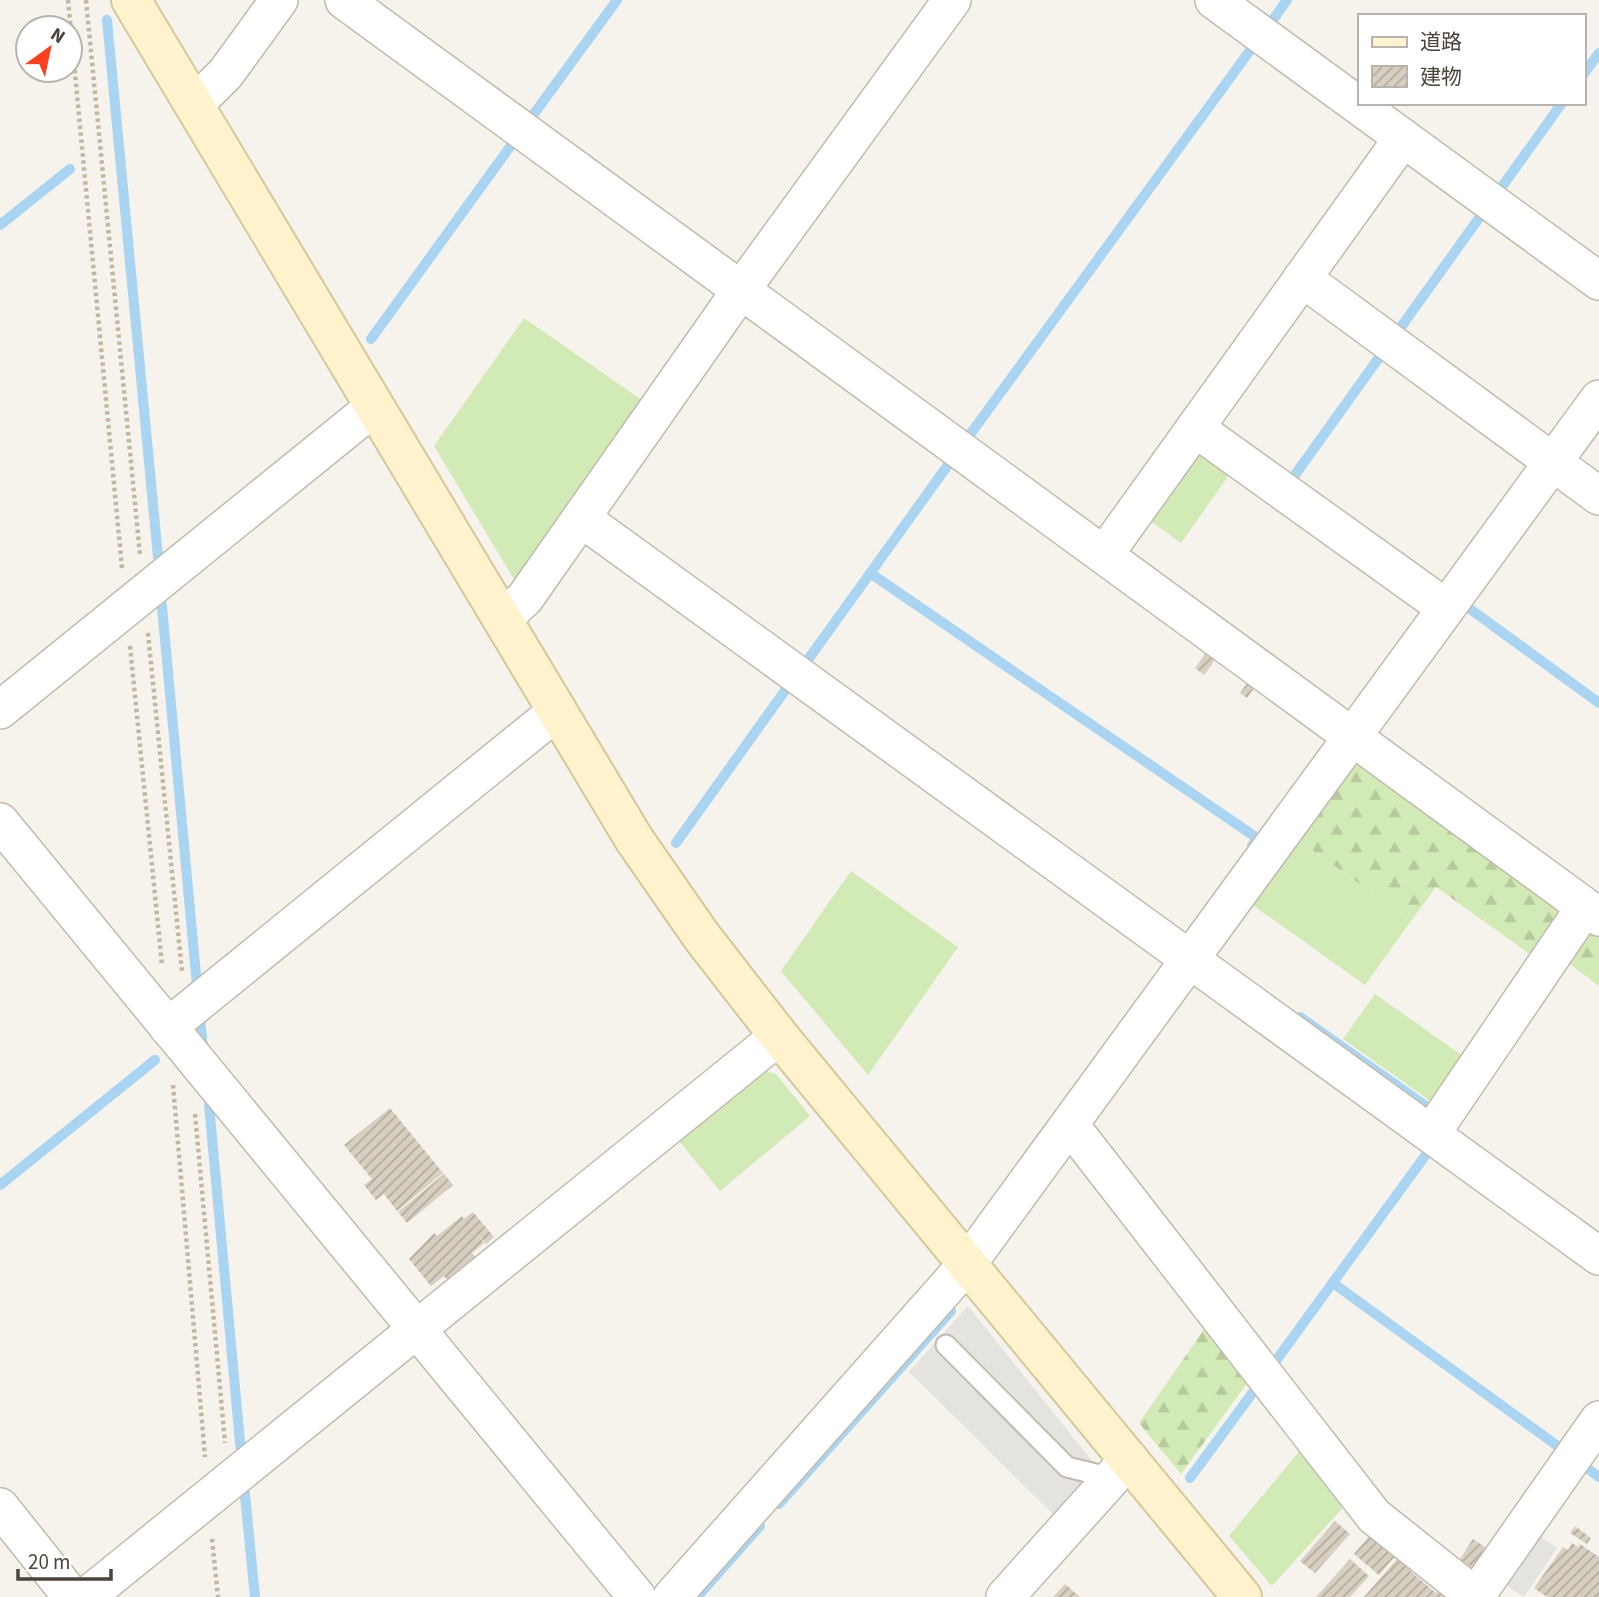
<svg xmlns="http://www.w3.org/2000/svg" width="1599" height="1597" viewBox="0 0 1599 1597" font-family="'Source Sans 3','Noto Sans JP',sans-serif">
  <defs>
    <pattern id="forest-firs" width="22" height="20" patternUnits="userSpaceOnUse" patternTransform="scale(1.75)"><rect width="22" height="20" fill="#d2eab5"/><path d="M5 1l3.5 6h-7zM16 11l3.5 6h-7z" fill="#b6ca9c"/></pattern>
    <pattern id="building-hatch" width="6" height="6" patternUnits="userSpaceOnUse" patternTransform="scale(1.75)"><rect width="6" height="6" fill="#d8cfc1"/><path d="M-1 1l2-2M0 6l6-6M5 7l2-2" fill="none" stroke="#b1aa9e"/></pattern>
  </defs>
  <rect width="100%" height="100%" fill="#f6f3ec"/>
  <g fill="#d2eab5">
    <path d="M524,318L646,403L518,586L434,446Z"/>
    <path d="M1190,447L1234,468L1181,543L1142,515Z"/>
    <path d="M1293,836L1411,921L1365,985L1247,901Z"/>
    <path d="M851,871L958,947L868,1075L781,971Z"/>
    <path d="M1375,994L1467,1059L1436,1105L1343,1039Z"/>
    <path d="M758,1069L776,1074L810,1116L720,1191L675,1136Z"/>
    <path d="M1303,1447L1347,1503L1272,1586L1229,1536Z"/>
  </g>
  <g fill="url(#forest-firs)">
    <path d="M1351,756L1568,909L1534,957L1436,887L1411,921L1293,836Z"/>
    <path d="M1599,924V986L1560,957Z"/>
    <path d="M1207,1325L1250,1379L1181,1474L1139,1423Z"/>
  </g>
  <g fill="#e5e3e0">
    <path d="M968,1306L1093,1462L1091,1479L1056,1517L909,1372Z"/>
    <path d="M1536,1533L1557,1548L1524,1597L1502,1582Z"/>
  </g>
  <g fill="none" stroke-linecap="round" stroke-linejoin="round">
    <g stroke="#a9d4f2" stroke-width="10">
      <path d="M107,20L158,557"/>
      <path d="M1272,21L1287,0"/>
      <path d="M1583,75L1599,53"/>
      <path d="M528,122L617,0"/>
      <path d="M1501,188L1562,103"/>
      <path d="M0,225L70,169"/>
      <path d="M1396,334L1484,211"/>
      <path d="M371,339L517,137"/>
      <path d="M966,440L1254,45"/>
      <path d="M1298,484L1292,479L1383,352"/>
      <path d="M870,573L1257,838L1252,846"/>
      <path d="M161,596L197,986"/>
      <path d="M1466,606L1599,703"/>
      <path d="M807,661L953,458"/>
      <path d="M676,843L789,685"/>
      <path d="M200,1016L203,1050"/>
      <path d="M1300,1017L1433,1111"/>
      <path d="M209,1105L241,1453"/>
      <path d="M0,1185L155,1060"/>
      <path d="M1333,1283L1559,1447"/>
      <path d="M1275,1362L1425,1156"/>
      <path d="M1583,1465L1599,1477"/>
      <path d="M1190,1478L1256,1388"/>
      <path d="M244,1485L255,1597"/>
      <path d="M779,1504L951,1311"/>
      <path d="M697,1597L760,1526"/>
    </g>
  </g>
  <g fill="url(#building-hatch)">
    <path d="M1211,646L1220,653L1204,675L1195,668Z"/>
    <path d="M1253,675L1260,680L1247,698L1240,693Z"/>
    <path d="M390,1108L443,1173L397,1211L384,1194L376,1200L364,1185L372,1179L344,1145Z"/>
    <path d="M444,1174L453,1185L407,1223L398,1212Z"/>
    <path d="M473,1212L494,1237L486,1244L476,1232L484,1243L472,1253L476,1258L448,1281L444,1276L431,1286L409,1259L434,1233L437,1236L462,1216L464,1219Z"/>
    <path d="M1335,1521L1350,1534L1315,1573L1300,1561Z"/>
    <path d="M1575,1526L1591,1538L1587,1544L1570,1533Z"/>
    <path d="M1373,1532L1397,1554L1379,1575L1354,1554Z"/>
    <path d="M1473,1539L1488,1549L1474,1569L1460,1559Z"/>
    <path d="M1572,1543L1578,1547L1580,1544L1599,1557V1597H1547L1534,1588L1563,1547L1568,1550Z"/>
    <path d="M1404,1558L1414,1567L1410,1571L1436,1593L1440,1588L1450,1597H1364L1397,1559L1400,1562Z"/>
    <path d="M1350,1559L1369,1576L1350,1597H1316Z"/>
    <path d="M1065,1584L1080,1597H1053Z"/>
  </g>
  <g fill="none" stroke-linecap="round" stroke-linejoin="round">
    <g stroke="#c2bbae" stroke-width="23">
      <path id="lane" d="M946,1345L1067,1467L1112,1478"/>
    </g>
    <g stroke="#c2bbae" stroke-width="40">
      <g id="street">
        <path d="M344,0L1599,917"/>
        <path d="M1214,0L1599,281"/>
        <path d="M194,105L226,73L279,0"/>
        <path d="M1302,278L1599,496"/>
        <path d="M1195,428L1446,608"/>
        <path d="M581,518L1599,1256"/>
        <path d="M1104,555L1403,138"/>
        <path d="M502,619L525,598L741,290L952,0"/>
        <path d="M0,710L374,407"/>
        <path d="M0,822L637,1597"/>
        <path d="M168,1027L556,712"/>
        <path d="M1070,1125L1374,1516L1476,1597"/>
        <path d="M1431,1134L1585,907"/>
        <path d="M0,1507L72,1597"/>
        <path d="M86,1597L779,1036"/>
        <path d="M672,1597L968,1263L1599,399"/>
        <path d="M1005,1597L1129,1459"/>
        <path d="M1475,1597L1599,1420"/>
      </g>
    </g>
    <g stroke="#d6c79b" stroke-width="42">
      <path id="secondary" d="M131,0L634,839L702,937L779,1036L1242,1597"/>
    </g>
    <g stroke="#c4b79f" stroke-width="4.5" stroke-dasharray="3.5 3.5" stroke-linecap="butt">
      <path d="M68,0L122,568"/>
      <path d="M86,0L140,555"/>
      <path d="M148,633L182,972"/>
      <path d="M130,646L162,965"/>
      <path d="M173,1085L205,1457"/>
      <path d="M195,1114L225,1443"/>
      <path d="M212,1539L218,1597"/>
    </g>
    <use href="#lane" stroke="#fff" stroke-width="19"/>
    <use href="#street" stroke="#fff" stroke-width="37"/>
    <use href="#secondary" stroke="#fff3cd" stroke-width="38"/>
  </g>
  <rect x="1358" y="14" width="228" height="91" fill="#ffffff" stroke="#b7b4b0" stroke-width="2"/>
  <rect x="1372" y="37" width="35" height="10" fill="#fff3cd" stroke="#b7b4b0" stroke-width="2"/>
  <text x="1420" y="49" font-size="21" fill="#4b4439">道路</text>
  <rect x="1372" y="66" width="35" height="21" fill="url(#building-hatch)" stroke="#b7b4b0" stroke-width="2"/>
  <text x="1420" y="84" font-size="21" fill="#4b4439">建物</text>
  <g transform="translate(49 49) rotate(33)"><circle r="33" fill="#ffffff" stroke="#b7b4b0" stroke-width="2"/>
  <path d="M0-5L12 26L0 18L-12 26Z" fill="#fc3f1d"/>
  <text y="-10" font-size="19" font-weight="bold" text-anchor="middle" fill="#4b4439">N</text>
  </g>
  <path d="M18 1569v10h93v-10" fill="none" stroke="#4b4439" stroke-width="3.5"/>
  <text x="28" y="1569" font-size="21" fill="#4b4439" stroke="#ffffff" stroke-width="5" paint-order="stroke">20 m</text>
</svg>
